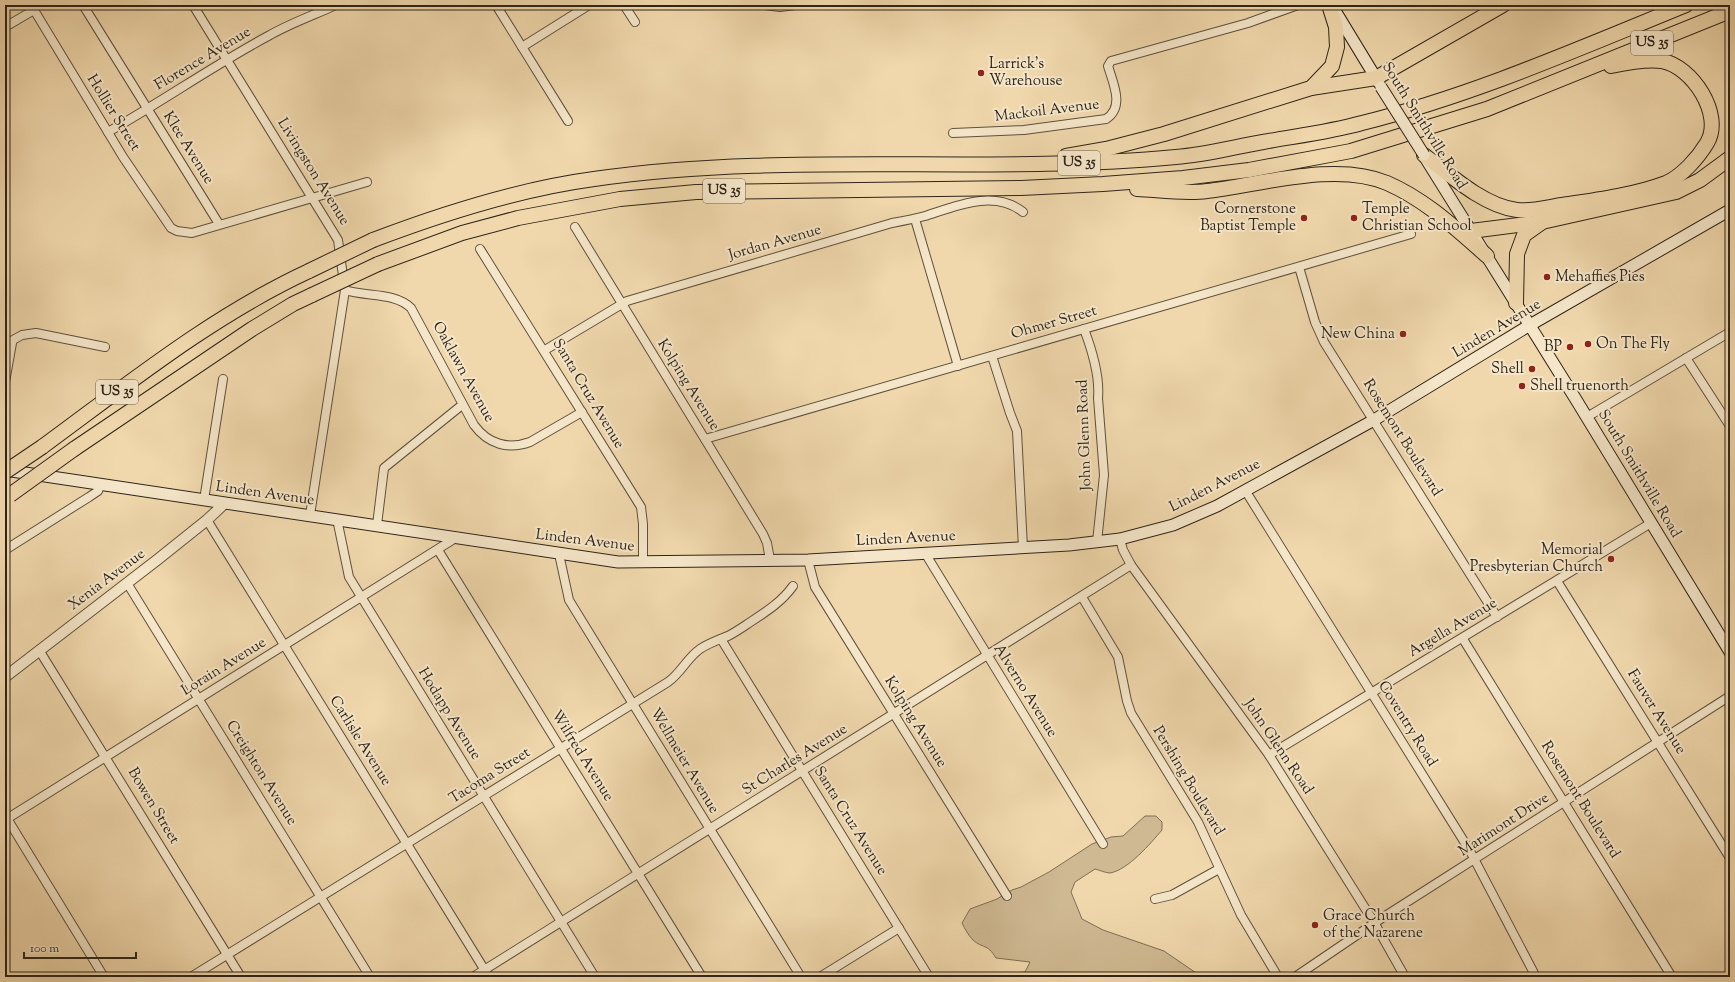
<svg xmlns="http://www.w3.org/2000/svg" width="1735" height="982" viewBox="0 0 1735 982" font-family="'Sorts Mill Goudy',serif">
  <rect width="100%" height="100%" fill="#f0d8ac"/>
  <filter id="stains"><feTurbulence type="fractalNoise" baseFrequency=".005" numOctaves="4"/><feColorMatrix values="0 0 0 0 .2 0 0 0 0 .09 0 0 0 0 .02 0 0 0 .5 -.17"/></filter>
  <radialGradient id="worn" r=".72"><stop offset=".6" stop-color="#630" stop-opacity="0"/><stop offset="1" stop-color="#630" stop-opacity=".3"/></radialGradient>
  <path fill="#cfb993" stroke="#7e6e56" d="M1145,816H1156L1162,822V830C1151,843 1128,870 1110,873C1106,873 1099,870 1095,869L1075,882L1071,892L1082,919L1103,930L1164,951L1202,977H987L1001,974L1025,972L1030,962L996,958C987,943 983,949 973,940C968,935 965,929 962,923L970,909L997,899L1012,890L1021,887L1049,872L1092,844L1111,837L1123,836Z"/>
  <g fill="none" stroke-linecap="round" stroke-linejoin="round">
    <g stroke="#5e513e" stroke-width="10">
      <g id="minor">
        <path d="M31,5L123,157L171,228L177,231L192,233L367,182"/>
        <path d="M83,5L219,224"/>
        <path d="M193,5L338,240L345,290L310,515"/>
        <path d="M496,5L568,121"/>
        <path d="M624,5L635,22"/>
        <path d="M765,5L780,7L795,5"/>
        <path d="M5,27L34,10"/>
        <path d="M522,47L589,5"/>
        <path d="M108,132C163,101 214,65 270,35C291,23 314,15 336,5"/>
        <path d="M953,133L1024,130L1106,119C1125,107 1113,83 1108,66L1111,61L1248,23L1298,5"/>
        <path d="M915,219L958,366"/>
        <path d="M575,227L763,534L767,543L770,560"/>
        <path d="M480,249L641,507L643,524V562"/>
        <path d="M1299,267L1315,322L1324,342L1497,617"/>
        <path d="M345,290C366,297 395,292 411,308L474,425C488,444 508,450 530,442L582,412"/>
        <path d="M1084,329C1092,350 1100,375 1098,398L1104,475L1097,542"/>
        <path d="M545,350L627,301L892,223C903,221 914,219 925,216C956,206 994,189 1023,212"/>
        <path d="M992,356L1010,413L1017,431L1023,548"/>
        <path d="M1686,358L1730,426"/>
        <path d="M5,382L12,343L13,340L22,335L36,333L105,347"/>
        <path d="M1587,417L1730,332"/>
        <path d="M705,439L1411,234"/>
        <path d="M1245,490L1470,851L1536,977"/>
        <path d="M204,500L223,379"/>
        <path d="M337,519L349,577L595,977"/>
        <path d="M207,520L489,977"/>
        <path d="M377,525L384,468L462,405"/>
        <path d="M1120,539L1123,550L1131,565L1269,755L1375,924L1405,977"/>
        <path d="M5,550L89,497L98,491L101,484"/>
        <path d="M438,550L702,977"/>
        <path d="M925,553L1103,844"/>
        <path d="M559,554L569,600L801,977"/>
        <path d="M808,560L815,587L1007,896"/>
        <path d="M1557,581L1730,858"/>
        <path d="M127,583L370,977"/>
        <path d="M1082,597L1118,657L1127,701L1131,713L1198,822L1241,915L1278,977"/>
        <path d="M721,639L929,977"/>
        <path d="M1463,639L1672,977"/>
        <path d="M39,650L241,977"/>
        <path d="M1269,755L1651,523"/>
        <path d="M5,815L104,977"/>
        <path d="M5,820L457,537"/>
        <path d="M1155,899L1172,895L1219,869"/>
        <path d="M191,977L668,682C681,673 687,658 700,649C709,643 718,640 728,636C734,633 740,629 746,625C764,613 781,603 793,586"/>
        <path d="M473,977L1131,565"/>
        <path d="M820,977L899,928"/>
        <path d="M1295,977L1382,918L1730,696"/>
      </g>
    </g>
    <g stroke="#5e513e" stroke-width="12">
      <path id="tertiary" d="M5,677L157,560L207,520L225,503"/>
    </g>
    <g stroke="#2e241a" stroke-width="13">
      <g id="secondary">
        <path d="M1334,9L1379,83"/>
        <path d="M1426,159L1575,398L1730,652"/>
        <path d="M5,470L618,562L808,560L1069,545L1120,539L1173,525L1217,506L1374,420L1530,325L1730,210"/>
      </g>
    </g>
    <g stroke="#2e241a" stroke-width="16">
      <g id="motorway">
        <path d="M1311,88L1376,78L1503,5"/>
        <path d="M1424,155C1450,175 1484,206 1517,210C1531,212 1548,207 1562,205C1596,200 1634,195 1666,183C1682,176 1698,158 1707,143C1724,115 1692,66 1662,61C1647,59 1625,63 1611,66"/>
        <path d="M1066,156L1106,149L1164,134L1311,88L1332,66L1337,47L1336,27L1329,5"/>
        <path d="M1137,189C1159,190 1185,194 1207,191C1260,185 1336,161 1387,183C1426,200 1455,228 1487,256"/>
        <path d="M1471,231L1542,222L1676,192L1700,180L1730,158"/>
        <path d="M373,240C444,213 519,189 594,179C787,151 983,175 1176,157C1205,155 1234,147 1263,142C1296,136 1330,132 1362,123C1474,95 1580,48 1686,5"/>
        <path d="M378,264L462,233L518,218L620,199L696,192L1021,188L1103,184L1183,178L1249,170L1351,151L1487,109L1730,11"/>
        <path d="M1516,303L1517,254L1524,235L1541,223"/>
        <path d="M42,447C128,384 212,316 309,271"/>
        <path d="M74,449L252,329L293,304L312,295"/>
      </g>
    </g>
    <use href="#minor" stroke="#f5e6c9" stroke-width="8"/>
    <use href="#tertiary" stroke="#f5e6c9" stroke-width="10"/>
    <use href="#secondary" stroke="#f5e6c9" stroke-width="11"/>
    <use href="#motorway" stroke="#f0d8ac" stroke-width="14"/>
    <g stroke="#2e241a" stroke-width="13" stroke-linecap="butt">
      <path id="secondary-bridge" d="M1381,87L1424,155"/>
    </g>
    <g stroke="#2e241a" stroke-width="16" stroke-linecap="butt">
      <g id="motorway-bridge">
        <path d="M309,271L373,240"/>
        <path d="M312,295L378,264"/>
        <path d="M5,472L42,447"/>
        <path d="M10,495L74,449"/>
      </g>
    </g>
    <use href="#secondary-bridge" stroke="#f5e6c9" stroke-width="11"/>
    <use href="#motorway-bridge" stroke="#f0d8ac" stroke-width="14"/>
  </g>
  <g fill="#8f2418" stroke="#f5e6c9" stroke-width="1.5">
    <circle cx="981" cy="73" r="4"/>
    <circle cx="1304" cy="218" r="4"/>
    <circle cx="1354" cy="218" r="4"/>
    <circle cx="1547" cy="277" r="4"/>
    <circle cx="1403" cy="334" r="4"/>
    <circle cx="1588" cy="344" r="4"/>
    <circle cx="1570" cy="347" r="4"/>
    <circle cx="1532" cy="369" r="4"/>
    <circle cx="1522" cy="386" r="4"/>
    <circle cx="1611" cy="559" r="4"/>
    <circle cx="1315" cy="925" r="4"/>
  </g>
  <g text-anchor="middle" dominant-baseline="central" stroke-width="4" stroke-linejoin="round" paint-order="stroke">
    <g fill="#f5e6c9" stroke="#6a5e4e" stroke-width="1">
      <rect x="1631" y="31" width="42" height="24" rx="3"/>
      <rect x="1058" y="151" width="42" height="24" rx="3"/>
      <rect x="703" y="179" width="42" height="24" rx="3"/>
      <rect x="96" y="380" width="42" height="24" rx="3"/>
    </g>
    <g font-size="14" font-weight="bold" fill="#2e241a">
      <text x="1652" y="43">US 35</text>
      <text x="1079" y="163">US 35</text>
      <text x="724" y="191">US 35</text>
      <text x="117" y="392">US 35</text>
    </g>
    <g font-size="15" fill="#2e241a" stroke="#f5e6c9">
      <text transform="translate(203 59) rotate(-31)">Florence Avenue</text>
      <text transform="translate(1047 111) rotate(-7)">Mackoil Avenue</text>
      <text transform="translate(113 113) rotate(58)">Hollier Street</text>
      <text transform="translate(1424 126) rotate(58)">South Smithville Road</text>
      <text transform="translate(188 148) rotate(58)">Klee Avenue</text>
      <text transform="translate(313 172) rotate(58)">Livingston Avenue</text>
      <text transform="translate(775 243) rotate(-16)">Jordan Avenue</text>
      <text transform="translate(1054 323) rotate(-16)">Ohmer Street</text>
      <text transform="translate(1497 329) rotate(-31)">Linden Avenue</text>
      <text transform="translate(463 372) rotate(61)">Oaklawn Avenue</text>
      <text transform="translate(688 385) rotate(58)">Kolping Avenue</text>
      <text transform="translate(588 394) rotate(59)">Santa Cruz Avenue</text>
      <text transform="translate(1085 435) rotate(-92)">John Glenn Road</text>
      <text transform="translate(1402 438) rotate(58)">Rosemont Boulevard</text>
      <text transform="translate(1639 474) rotate(59)">South Smithville Road</text>
      <text transform="translate(1215 486) rotate(-27)">Linden Avenue</text>
      <text transform="translate(265 494) rotate(8)">Linden Avenue</text>
      <text transform="translate(906 539) rotate(-3)">Linden Avenue</text>
      <text transform="translate(585 541) rotate(7)">Linden Avenue</text>
      <text transform="translate(107 580) rotate(-37)">Xenia Avenue</text>
      <text transform="translate(1453 628) rotate(-31)">Argella Avenue</text>
      <text transform="translate(224 667) rotate(-32)">Lorain Avenue</text>
      <text transform="translate(1025 691) rotate(58)">Alverno Avenue</text>
      <text transform="translate(1656 712) rotate(58)">Fauver Avenue</text>
      <text transform="translate(449 714) rotate(58)">Hodapp Avenue</text>
      <text transform="translate(915 722) rotate(58)">Kolping Avenue</text>
      <text transform="translate(1407 724) rotate(58)">Coventry Road</text>
      <text transform="translate(360 741) rotate(58)">Carlisle Avenue</text>
      <text transform="translate(1278 747) rotate(56)">John Glenn Road</text>
      <text transform="translate(582 756) rotate(58)">Wilfred Avenue</text>
      <text transform="translate(795 760) rotate(-32)">St Charles Avenue</text>
      <text transform="translate(684 761) rotate(59)">Wellmeier Avenue</text>
      <text transform="translate(261 773) rotate(58)">Creighton Avenue</text>
      <text transform="translate(490 776) rotate(-32)">Tacoma Street</text>
      <text transform="translate(1188 781) rotate(59)">Pershing Boulevard</text>
      <text transform="translate(1580 800) rotate(58)">Rosemont Boulevard</text>
      <text transform="translate(153 806) rotate(59)">Bowen Street</text>
      <text transform="translate(850 821) rotate(58)">Santa Cruz Avenue</text>
      <text transform="translate(1504 825) rotate(-33)">Marimont Drive</text>
    </g>
    <g font-size="15" fill="#2e241a" stroke="#f5e6c9" text-anchor="start">
      <text x="989" y="64">Larrick’s<tspan x="989" dy="17">Warehouse</tspan></text>
      <text x="1296" y="209" text-anchor="end">Cornerstone<tspan x="1296" dy="17">Baptist Temple</tspan></text>
      <text x="1362" y="209">Temple<tspan x="1362" dy="17">Christian School</tspan></text>
      <text x="1555" y="277">Mehaffies Pies</text>
      <text x="1395" y="334" text-anchor="end">New China</text>
      <text x="1596" y="344">On The Fly</text>
      <text x="1562" y="347" text-anchor="end">BP</text>
      <text x="1524" y="369" text-anchor="end">Shell</text>
      <text x="1530" y="386">Shell truenorth</text>
      <text x="1603" y="550" text-anchor="end">Memorial<tspan x="1603" dy="17">Presbyterian Church</tspan></text>
      <text x="1323" y="916">Grace Church<tspan x="1323" dy="17">of the Nazarene</tspan></text>
    </g>
  </g>
  <rect width="1735" height="982" fill="none" stroke="#f0d8ac" stroke-width="20"/>
  <rect x="6" y="6" width="1723" height="970" fill="none" stroke="#2e241a" stroke-width="2"/>
  <rect x="10" y="10" width="1715" height="962" fill="none" stroke="#2e241a"/>
  <path d="M24 952v6h112v-6" fill="none" stroke="#2e241a" stroke-width="2"/>
  <text x="30" y="952" font-size="12" fill="#2e241a" stroke="#f5e6c9" stroke-width="3" paint-order="stroke">100 m</text>
  <rect width="100%" height="100%" filter="url(#stains)"/>
  <rect width="100%" height="100%" fill="url(#worn)"/>
</svg>
